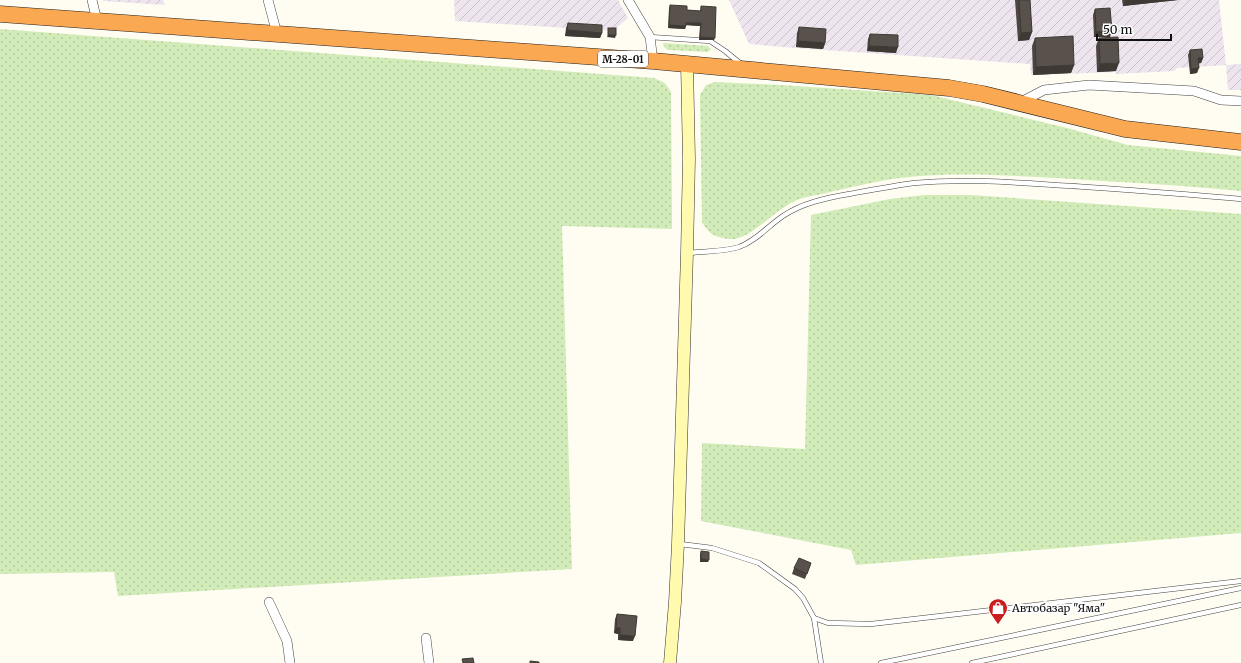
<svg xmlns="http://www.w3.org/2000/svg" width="1241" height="663" viewBox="0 0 1241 663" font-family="Merriweather,serif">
  <defs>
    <pattern id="industrial-furrows" width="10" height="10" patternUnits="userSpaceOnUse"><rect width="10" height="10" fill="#ede4ee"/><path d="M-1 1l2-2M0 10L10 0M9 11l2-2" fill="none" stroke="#cac2cb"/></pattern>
    <pattern id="grass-dots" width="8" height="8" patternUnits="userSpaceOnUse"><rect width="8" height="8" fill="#d1ecb8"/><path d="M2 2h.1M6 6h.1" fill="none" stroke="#b2c99d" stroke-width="1.8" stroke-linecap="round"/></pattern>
  </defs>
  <rect width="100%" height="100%" fill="#fffdf2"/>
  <g fill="url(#industrial-furrows)">
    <path d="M103,0H163L165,5L103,1Z"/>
    <path d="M454,0H618L628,18L613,31L455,21Z"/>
    <path d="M729,0H1219L1226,65L1241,64V90H1228L1226,65L1177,68L1174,71L1116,74V72L1031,75L1030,64L795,48L749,44Z"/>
  </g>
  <g fill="url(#grass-dots)">
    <path d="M0,29L654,78L665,83L671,92L672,229L562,226L572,569L118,596L114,572L0,574Z"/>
    <path d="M663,43L708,46L711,49L708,52L668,50L664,47Z"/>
    <path d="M715,82L780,85L931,95L1067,128L1128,145L1241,156V191C1180,185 1118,182 1057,178C994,175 928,170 866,184C852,187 837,190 822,194C812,196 802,197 793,202C776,210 753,235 738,238C733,240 727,239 723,238C712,236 707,231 702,222L700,95L706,85Z"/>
    <path d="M924,195H971L1241,214V533L856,565L851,550L701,521L702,443L805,449L811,215L890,199Z"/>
  </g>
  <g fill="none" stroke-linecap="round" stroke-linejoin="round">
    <g stroke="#424242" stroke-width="5.5">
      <g id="lane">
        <path d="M650,37L710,41L725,51L741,64"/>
        <path d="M687,253C704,251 723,252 739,247C756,241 768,226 783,216C802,203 826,198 849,194C871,190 892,186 914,183C966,178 1020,183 1072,186C1128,190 1185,194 1241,199"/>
        <path d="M680,544L712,548L759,563L795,589L803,598L814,618L821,663"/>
        <path d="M814,618L828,623L871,624L1241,581"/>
        <path d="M881,663L1241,588"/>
        <path d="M972,663L1241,605"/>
      </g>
    </g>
    <g stroke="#424242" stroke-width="10">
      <g id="street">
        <path d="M92,0L97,21"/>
        <path d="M268,0L277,34"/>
        <path d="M628,0L650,37L653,61"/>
        <path d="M1021,102L1044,90L1089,85L1194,91L1221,100L1241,101"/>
        <path d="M269,602L287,641L290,663"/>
        <path d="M426,638L429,663"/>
      </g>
    </g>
    <g stroke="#313131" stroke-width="13">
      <path id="secondary" d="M670,663L675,602L678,544L687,253L689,159L687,64"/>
    </g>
    <g stroke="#202020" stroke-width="17">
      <path id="highway" d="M0,14L653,61L949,88L983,94L1125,129L1241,142"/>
    </g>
    <use href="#lane" stroke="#fff" stroke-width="4.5"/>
    <use href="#street" stroke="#fff" stroke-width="9"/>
    <use href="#secondary" stroke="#fffaad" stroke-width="12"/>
    <use href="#highway" stroke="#fba853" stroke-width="16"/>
  </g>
  <g fill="#4d4640">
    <path d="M1015,0H1030L1032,32L1029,40L1018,41Z"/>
    <path d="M1122,0H1178L1123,6Z"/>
    <path d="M670,5L687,10L700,11L701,6L714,40H699L700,26L686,25L685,29L668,28L669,8Z"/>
    <path d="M1095,9L1110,37H1094L1093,15Z"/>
    <path d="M568,23L602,33L600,38L565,36L566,28Z"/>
    <path d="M799,27L825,43L823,49L796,47L797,33Z"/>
    <path d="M870,34L896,53L867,51L868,39Z"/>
    <path d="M1035,38L1074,65L1071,73L1033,75L1032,46Z"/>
    <path d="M1099,38L1116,71L1097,72L1096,46Z"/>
    <path d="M1190,50L1203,58L1201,63H1199L1197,73L1190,74L1188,55Z"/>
    <path d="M701,551L708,562H700V554Z"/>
    <path d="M811,563L805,579L792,574L794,568Z"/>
    <path d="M617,614L633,641L618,640V634L614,633L615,619Z"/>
  </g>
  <g fill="#3e3934">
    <path d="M1125,0H1178L1123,6Z"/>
    <path d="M686,23H701L700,26L685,25Z"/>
    <path d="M669,25L686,26L685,29L668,28Z"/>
    <path d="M567,30L602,33L600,38L565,36Z"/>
    <path d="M1112,31L1110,37H1094L1096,32Z"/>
    <path d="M1032,32L1029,40L1018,41L1021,33Z"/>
    <path d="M608,35H616L615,38L607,37Z"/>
    <path d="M700,37L715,38L714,40H699Z"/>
    <path d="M798,41L825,43L823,49L796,47Z"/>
    <path d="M869,46L898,47L896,53L867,51Z"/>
    <path d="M1198,58H1203L1201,63L1197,64Z"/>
    <path d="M1119,63L1116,71L1097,72L1100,64Z"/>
    <path d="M1074,65L1071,73L1033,75L1036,67Z"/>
    <path d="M1199,68L1197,73L1190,74L1191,69Z"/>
    <path d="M701,559L709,560L708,562H700Z"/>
    <path d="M616,628H620L618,634L614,633Z"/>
    <path d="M620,635L635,636L633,641L618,640Z"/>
  </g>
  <g fill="#59514b" stroke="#3e3934">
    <path d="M1019,0H1030L1032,32L1021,33Z"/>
    <path d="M670,5L687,6V10L701,11V6L716,7L715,38L700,37L701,23H686V26L669,25Z"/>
    <path d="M1110,8L1112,31L1096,32L1095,9Z"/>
    <path d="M568,23L602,25V33L567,30Z"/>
    <path d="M799,27L826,29L825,43L798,41Z"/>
    <rect x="608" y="28" width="8" height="7"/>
    <path d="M870,34L898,35V47L869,46Z"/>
    <path d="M1073,36L1074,65L1036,67L1035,38Z"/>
    <path d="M1118,37L1119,63L1100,64L1099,38Z"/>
    <path d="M1202,49L1203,58H1198L1199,68L1191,69L1190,50Z"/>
    <path d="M701,551L709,552V560L701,559Z"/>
    <path d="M799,558L811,563L807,574L794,568Z"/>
    <path d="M617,614L637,616L635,636L620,635V628H616Z"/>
    <path d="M473,658L474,663H463L462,659Z"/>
    <path d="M530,661L539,662V663H530Z"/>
  </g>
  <defs>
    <g id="shop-pin" transform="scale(1)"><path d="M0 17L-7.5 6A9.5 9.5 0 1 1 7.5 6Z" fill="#c81f1f" stroke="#fff"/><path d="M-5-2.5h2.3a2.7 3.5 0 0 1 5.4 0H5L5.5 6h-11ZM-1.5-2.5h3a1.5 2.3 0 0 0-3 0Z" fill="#fff"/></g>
  </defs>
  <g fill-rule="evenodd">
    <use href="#shop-pin" x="998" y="608"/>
  </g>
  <g text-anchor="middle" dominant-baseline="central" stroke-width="4" stroke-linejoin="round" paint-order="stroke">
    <rect fill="#fff" stroke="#575757" stroke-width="1" x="598" y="51" width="50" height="16" rx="3"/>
    <g font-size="10" font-weight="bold" fill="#0f0f0f">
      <text x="623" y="59">М-28-01</text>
    </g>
    <g font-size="11" fill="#0f0f0f" stroke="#fff" text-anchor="start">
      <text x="1012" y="608">Автобазар "Яма"</text>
    </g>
  </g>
  <path d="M1097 34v6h74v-6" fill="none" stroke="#0f0f0f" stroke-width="2"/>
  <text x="1103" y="34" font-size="12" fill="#0f0f0f" stroke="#ffffff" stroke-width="3" paint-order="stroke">50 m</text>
</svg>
